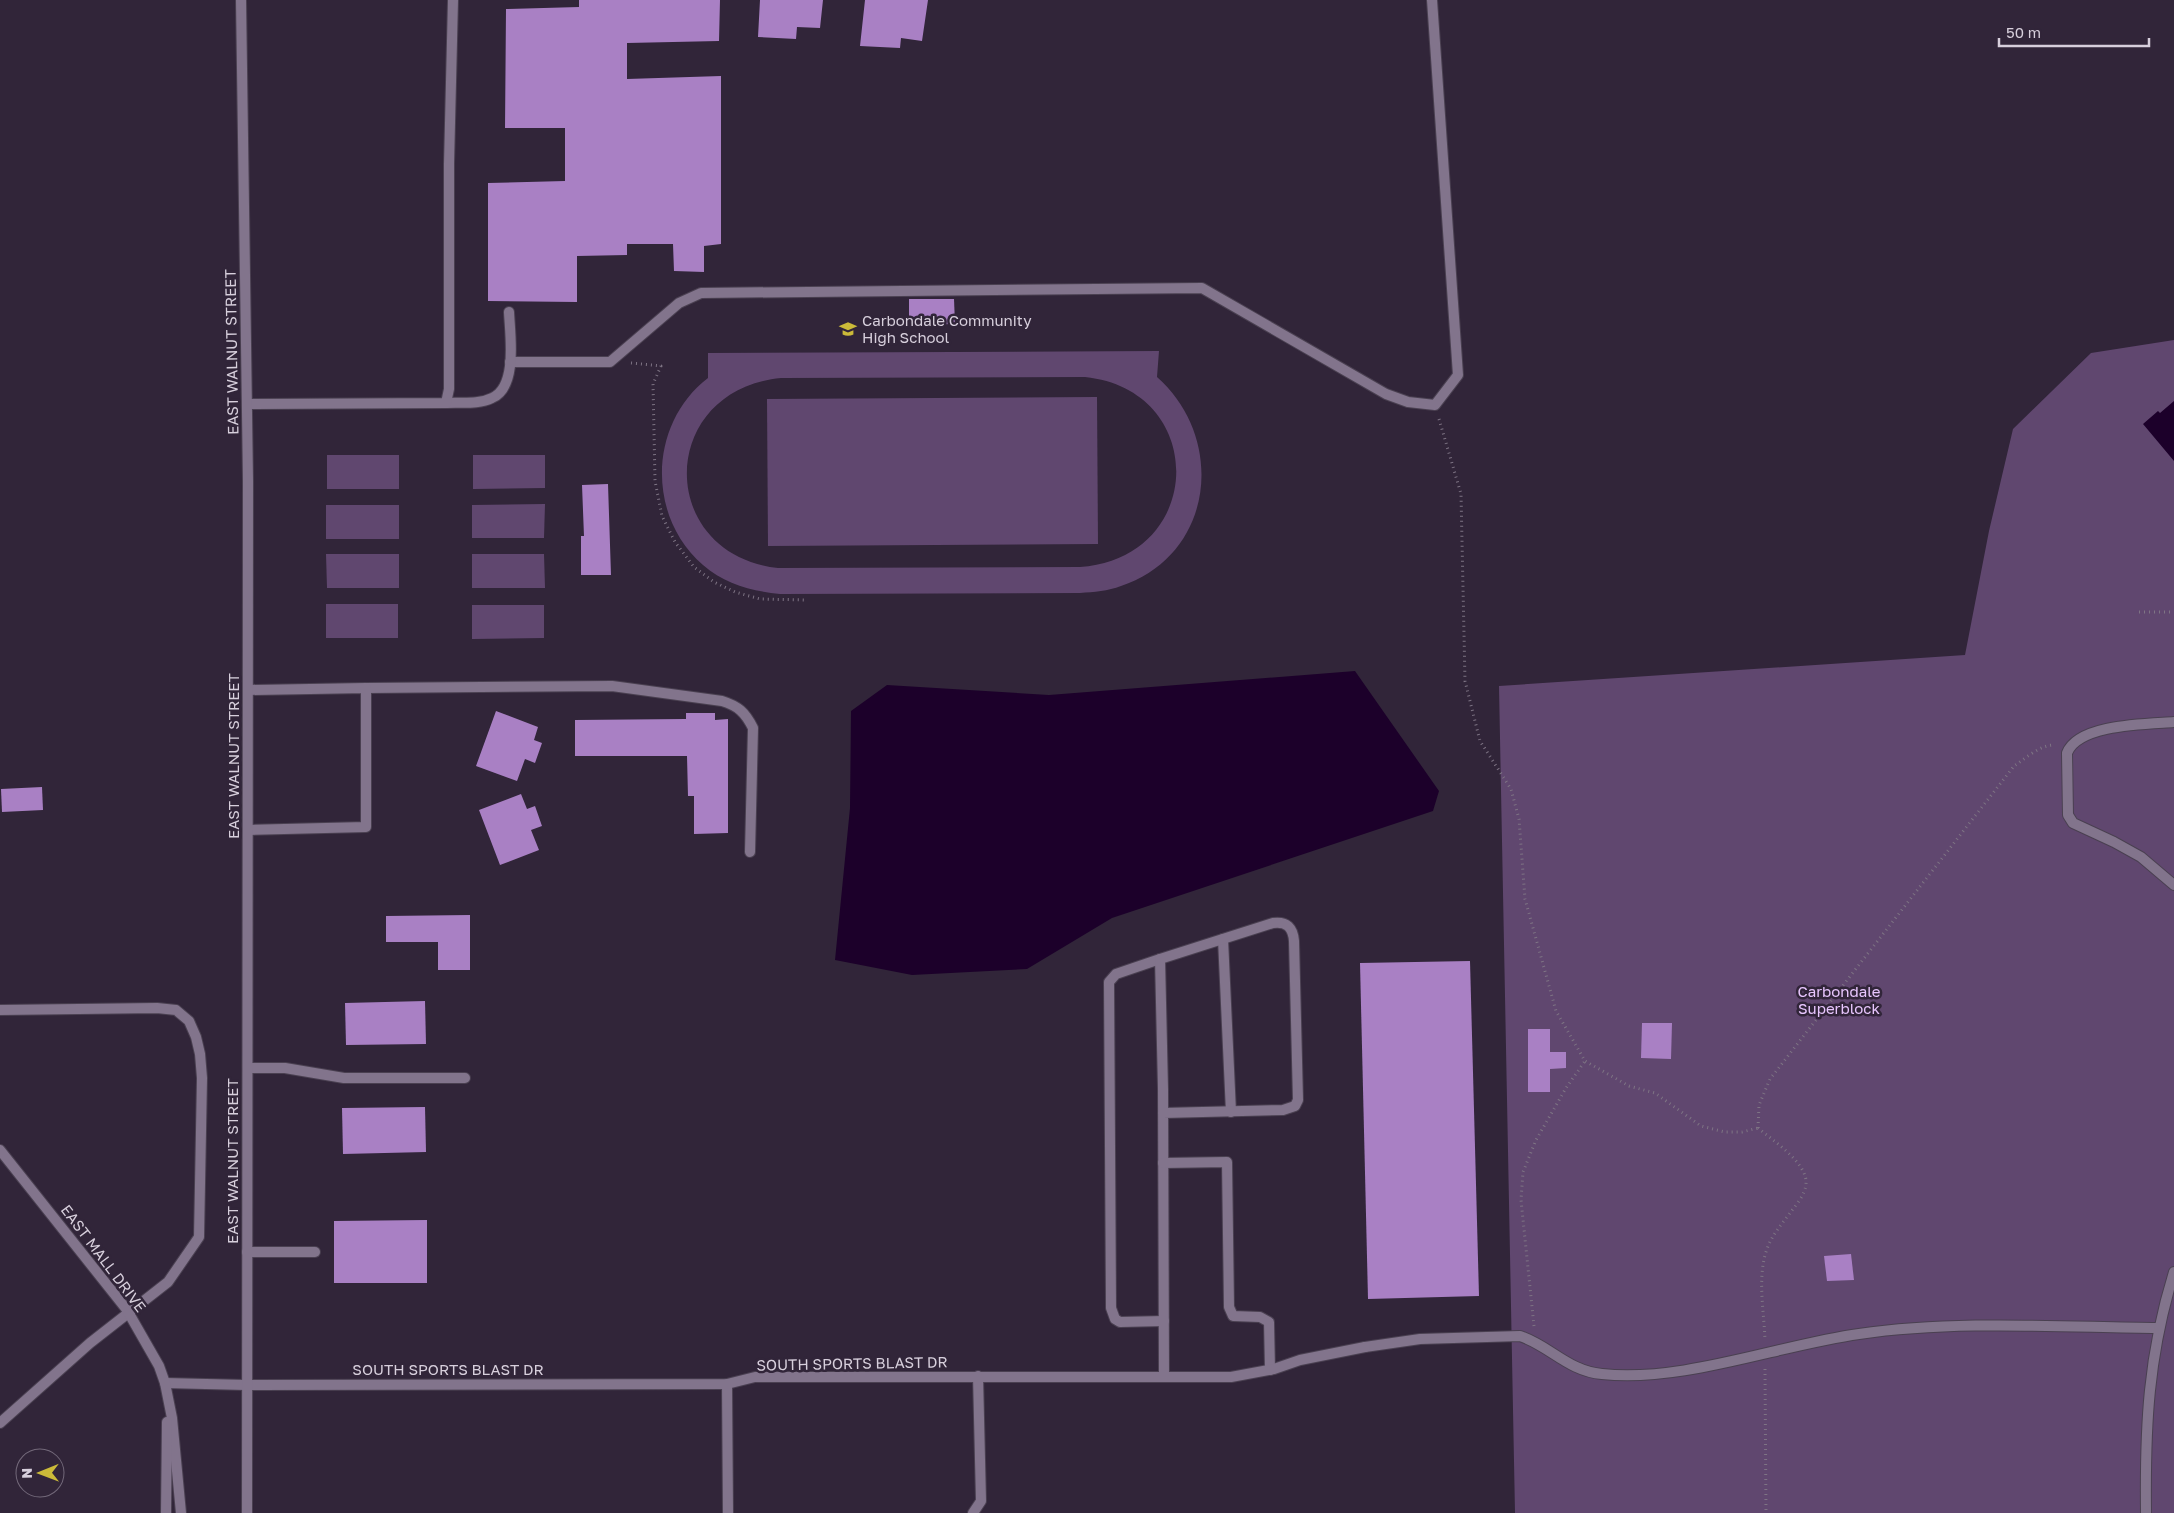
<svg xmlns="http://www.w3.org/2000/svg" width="2174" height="1513" viewBox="0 0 2174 1513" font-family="'Golos Text',sans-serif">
  <rect width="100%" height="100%" fill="#312539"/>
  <g fill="#60476f" fill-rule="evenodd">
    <path d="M2174,340V1513H1515L1499,686L1965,655L1989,531L2013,429L2091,353Z"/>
    <path d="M1159,351L1157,377C1227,439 1214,555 1121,586C1108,591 1094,592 1080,593L780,594C751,591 725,584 703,565C646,516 649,423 708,378V353ZM1085,377C1209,390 1206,558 1080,567L778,568C655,554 657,390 781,378Z"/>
    <path d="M1097,397L1098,544L768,546L767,399Z"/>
    <rect x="327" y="455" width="72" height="34"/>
    <path d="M473,455H545V488L473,489Z"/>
    <path d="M545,504L544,538H472V505Z"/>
    <rect x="326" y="505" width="73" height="34"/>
    <path d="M326,554H399V588H327Z"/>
    <path d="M472,554H544L545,588H472Z"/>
    <rect x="326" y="604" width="72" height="34"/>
    <path d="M472,605H544V638L472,639Z"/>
  </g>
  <g fill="#1c002a">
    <path d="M2174,401V461L2143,424L2158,411L2160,413Z"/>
    <path d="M1355,671L1439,791L1433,811L1112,918L1027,969L912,975L835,960L850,808L851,711L887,685L1049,695Z"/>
  </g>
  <g fill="#a980c4">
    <path d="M579,0H720L719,41L627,43V79L721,76V244L704,246V272L674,271L673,244H627V255L577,256V302L488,301V183L565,181V128H505L506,9L579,7Z"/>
    <path d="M760,0H823L820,28L797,27L796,39L758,37Z"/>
    <path d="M865,0H928L922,41L901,38L900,48L860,46Z"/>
    <path d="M909,299H954L955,324L909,325Z"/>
    <path d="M608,484L611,575H581V536H584L582,485Z"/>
    <path d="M496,711L538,727L534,740L542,743L535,763L525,759L517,781L476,766Z"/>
    <path d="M686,713H715V720L728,719V833L694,834V796H688L687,756H575V720L686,719Z"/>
    <path d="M42,787L43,810L2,812L1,789Z"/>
    <path d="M521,794L527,809L535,806L542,826L531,830L539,850L500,865L479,810Z"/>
    <path d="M470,915V970H438V942H386V916Z"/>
    <path d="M1470,961L1479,1296L1368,1299L1360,963Z"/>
    <path d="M425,1001L426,1044L346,1045L345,1003Z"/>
    <path d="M1642,1023H1672L1671,1059L1641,1058Z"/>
    <path d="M1528,1029H1550V1052H1566V1068L1550,1069V1092H1528Z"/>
    <path d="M425,1107L426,1152L343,1154L342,1108Z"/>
    <path d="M427,1220V1283H334V1221Z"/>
    <path d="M1851,1254L1854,1280L1827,1281L1824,1256Z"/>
  </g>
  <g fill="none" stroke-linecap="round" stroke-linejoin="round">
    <g stroke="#4a4051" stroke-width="12">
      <g id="service">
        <path d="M510,362H610L679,303L701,293L1202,288L1386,394L1408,402L1435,405L1458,375L1432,0"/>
        <path d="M446,403C461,402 478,405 492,398C518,387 510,335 509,312"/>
        <path d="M247,404L446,403L449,389V164L453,0"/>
        <path d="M366,688L612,686L722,701C738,706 745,712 753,728L750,852"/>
        <path d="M248,690L366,688V827L248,830"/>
        <path d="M2174,722C2146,724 2078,724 2067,753L2068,815L2073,823L2114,842L2141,857L2174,885"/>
        <path d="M1223,939L1231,1112"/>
        <path d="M1160,959L1116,974L1109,982L1111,1308L1115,1319L1120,1322L1164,1321"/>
        <path d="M0,1010L157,1008L176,1010L189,1021L196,1037L200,1054L202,1078L199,1237L168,1282L90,1343L0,1423"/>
        <path d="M248,1068H285L344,1078H465"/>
        <path d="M1163,1113L1283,1110L1295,1106L1298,1100L1294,941C1293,928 1287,921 1273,923L1160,959L1163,1089L1164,1377"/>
        <path d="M1163,1163L1227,1162L1229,1307L1233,1316L1260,1317L1269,1322L1270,1370"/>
        <path d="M247,1252H315"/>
        <path d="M1365,1347L1420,1339L1520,1336C1550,1346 1568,1371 1602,1374C1682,1383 1779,1345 1859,1334C1956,1320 2060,1327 2158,1328"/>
        <path d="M165,1383L247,1385"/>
        <path d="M727,1384L728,1513"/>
        <path d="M973,1513L981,1501L978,1376"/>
        <path d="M2146,1513C2145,1426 2148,1356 2174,1272"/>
      </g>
    </g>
    <g stroke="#4a4051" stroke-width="12">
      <g id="minor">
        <path d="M0,1150L127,1310L159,1366L165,1383L172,1418L181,1513"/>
        <path d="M247,1385L727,1384L755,1377H1231L1274,1369L1300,1360L1365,1347"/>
        <path d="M166,1513L167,1422"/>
      </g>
    </g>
    <g stroke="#4a4051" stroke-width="12">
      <path id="tertiary" d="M241,0L248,481L247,1513"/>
    </g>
    <g stroke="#7e7484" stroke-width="3" stroke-dasharray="1 4" stroke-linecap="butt">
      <path d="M631,363L661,366L653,384L655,481L662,516L675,542L694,567L714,582L735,592L760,599L807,600"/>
      <path d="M1439,419L1461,494L1465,681L1480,741L1511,789L1519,819L1525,899L1556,1011L1585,1061L1629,1086L1655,1093L1701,1126L1725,1132H1742L1758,1128"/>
      <path d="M2139,612H2174"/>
      <path d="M1758,1128L1759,1105L1770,1079L2014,766C2026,758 2040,745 2054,745"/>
      <path d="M1758,1128C1772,1140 1808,1163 1806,1184C1805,1195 1796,1205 1790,1213C1781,1225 1772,1235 1767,1249C1757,1276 1764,1311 1765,1340"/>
      <path d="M1534,1326L1521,1200L1523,1172L1536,1140L1566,1088L1585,1061"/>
      <path d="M1765,1369L1766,1513"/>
    </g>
    <use href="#service" stroke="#82748c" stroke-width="10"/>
    <use href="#minor" stroke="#82748c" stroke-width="10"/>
    <use href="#tertiary" stroke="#82748c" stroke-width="10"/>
  </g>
  <defs>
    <g id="school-bare" transform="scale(1.35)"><path d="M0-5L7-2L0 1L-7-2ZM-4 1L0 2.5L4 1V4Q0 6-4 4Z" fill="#cbba39" stroke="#312539" stroke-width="2.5" paint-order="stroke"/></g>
  </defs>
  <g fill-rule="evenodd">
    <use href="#school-bare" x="848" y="329"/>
  </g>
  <g text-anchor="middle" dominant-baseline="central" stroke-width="5" stroke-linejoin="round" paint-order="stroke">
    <g font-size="15" fill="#d7cfdc" stroke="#312539" text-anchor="start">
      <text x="862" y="320">Carbondale Community<tspan x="862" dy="17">High School</tspan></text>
    </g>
    <g font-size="15" fill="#d7cfdc" stroke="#312539">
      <text transform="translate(231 352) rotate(-91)">EAST WALNUT STREET</text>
      <text transform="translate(233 756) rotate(-90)">EAST WALNUT STREET</text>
      <text transform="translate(232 1161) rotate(-90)">EAST WALNUT STREET</text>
      <text transform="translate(104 1258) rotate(53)">EAST MALL DRIVE</text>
      <text transform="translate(852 1363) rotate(-1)">SOUTH SPORTS BLAST DR</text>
      <text x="448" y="1369">SOUTH SPORTS BLAST DR</text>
    </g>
    <g font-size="15" fill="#e8c6fe" stroke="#312539">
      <text x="1839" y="991">Carbondale<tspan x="1839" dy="17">Superblock</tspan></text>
    </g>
  </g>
  <g transform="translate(40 1473) rotate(269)"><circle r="24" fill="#312539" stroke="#73697a"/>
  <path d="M0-4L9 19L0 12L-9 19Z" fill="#cbba39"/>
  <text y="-8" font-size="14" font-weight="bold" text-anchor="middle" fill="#d7cfdc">N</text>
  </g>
  <path d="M1999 38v8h150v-8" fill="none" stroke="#d7cfdc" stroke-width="2.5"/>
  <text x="2006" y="38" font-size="15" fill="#d7cfdc" stroke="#312539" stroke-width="4" paint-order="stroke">50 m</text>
</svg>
